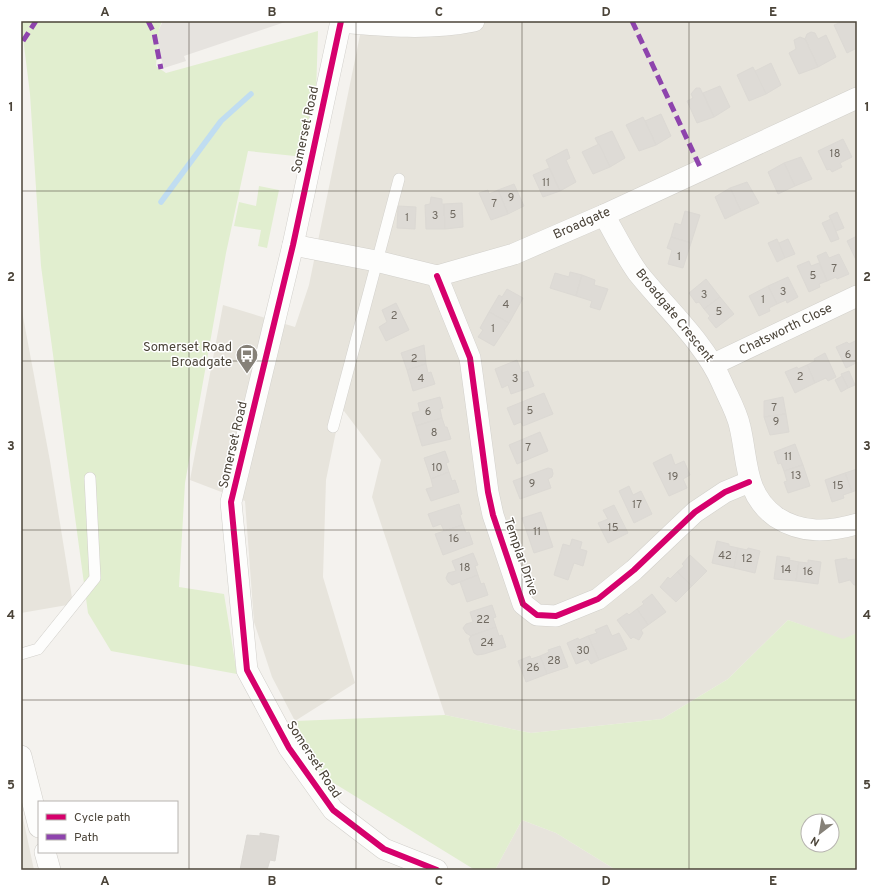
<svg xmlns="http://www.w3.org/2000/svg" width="878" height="891" viewBox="0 0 878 891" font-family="Overpass,sans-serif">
  <rect width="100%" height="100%" fill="#f4f2ee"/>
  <g fill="#e7e4dc">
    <path d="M470,21H857V633L843,640L788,620L728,679L662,719L531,733L445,715L372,497L381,460L341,407L326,480L323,577L355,683L295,721L272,677L254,622L245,501L190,480L223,305L295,327L309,285L360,35L473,31Z"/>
    <path d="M21,306L50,461L73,604L21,613Z"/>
    <path d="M21,809L23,818L34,870H21Z"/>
    <path d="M522,820L556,833L616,870H495Z"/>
  </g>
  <g fill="#e1eecf" fill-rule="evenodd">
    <path d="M21,21H162L159,29L156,66L166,73L318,31L314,158L248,151L226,253L185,483L179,587L224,594L237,674L111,651L88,613L41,266L30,94Z"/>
    <path d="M259,186L279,190L267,248L258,246L261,230L234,226L239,202L256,206Z"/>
    <path d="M788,620L843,639L857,633V870H616L556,833L522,820L495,870H475L324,777L295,721L445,715L531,733L662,719L728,679ZM808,821H832V845H808Z"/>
  </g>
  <path fill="#e6e3df" d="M163,21H288L184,56L186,61L164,68L157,44L159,29Z"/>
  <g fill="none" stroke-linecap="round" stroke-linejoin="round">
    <path stroke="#c0ddf1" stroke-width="5.5" d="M161,202L221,121L251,94"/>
  </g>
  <g fill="#dedbd6" stroke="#dcd9d4">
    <path d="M844,21H857V48L847,53L834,25Z"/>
    <path d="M811,32L815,33L818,39L826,35L836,57L818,67L805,39L807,34Z"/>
    <path d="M800,37L805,39L818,67L799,74L789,53L796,49L794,40Z"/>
    <path d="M771,63L781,85L766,94L755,71Z"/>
    <path d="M753,67L766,94L749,101L737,75Z"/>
    <path d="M720,86L730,107L714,117L703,93Z"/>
    <path d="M696,88H700L714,117L697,123L687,101L693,98L691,94Z"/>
    <path d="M661,114L671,136L656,145L645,121Z"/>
    <path d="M643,117L656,145L639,151L626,125Z"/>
    <path d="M612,131L625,158L610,167L595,138Z"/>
    <path d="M843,139L852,157L840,163L842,167L832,172L830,169L827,170L818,151Z"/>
    <path d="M599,144L610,167L593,174L582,152Z"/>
    <path d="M567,149L570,158L566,160L576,182L560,191L546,160Z"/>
    <path d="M801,157L812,179L795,186L784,163Z"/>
    <path d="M784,163L795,186L778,194L768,172Z"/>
    <path d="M549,168L560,191L543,197L533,175Z"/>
    <path d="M747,182L759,203L741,211L730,188Z"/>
    <path d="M514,184L524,206L508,214L498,190Z"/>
    <path d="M730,188L741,211L725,219L715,197Z"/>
    <path d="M488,190L489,194L498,190L508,214L491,220L479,193Z"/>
    <path d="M431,197L442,199V204H444L445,229H426L425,205L430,204Z"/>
    <path d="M462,203L463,227L445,229L444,204Z"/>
    <path d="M398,206L416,207L415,229L397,228Z"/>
    <path d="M685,211L700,215L691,243L671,237L675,223L681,225Z"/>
    <path d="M837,212L844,228L836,231L829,216Z"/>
    <path d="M831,219L839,239L831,242L822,223Z"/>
    <path d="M857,236V262L847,241Z"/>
    <path d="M671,237L691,243L683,268L668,264L672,250L667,248Z"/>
    <path d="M777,239L785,258L777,262L768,243Z"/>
    <path d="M788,239L795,254L785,258L779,243Z"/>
    <path d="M826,252L829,258L839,254L849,274L837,279L836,277L827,281L817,256Z"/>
    <path d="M809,261L811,266L819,263L827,281L819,284L820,287L809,292L797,266Z"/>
    <path d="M570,272L582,275L576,296L550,288L555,273L569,277Z"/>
    <path d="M582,275L595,280L594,285L608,289L600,310L590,307L592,301L576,296Z"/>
    <path d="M788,277L798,297L787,303L786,300L777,304L768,286Z"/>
    <path d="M706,279L720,297L704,309L699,302L696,303L689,293Z"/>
    <path d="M768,286L777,304L769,308L770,311L759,316L749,296Z"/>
    <path d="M507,289L523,298L509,323L489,312L499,295L502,297Z"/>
    <path d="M720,297L734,314L716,328L708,318L710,316L704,309Z"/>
    <path d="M396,303L409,330L386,341L379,327L387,322L382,310Z"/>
    <path d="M489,312L509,323L494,346L478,337L483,330L480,328Z"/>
    <path d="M857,340V365L856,363L846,368L836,347L847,342L849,344Z"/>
    <path d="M424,345L426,364L407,370L401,353Z"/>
    <path d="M825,353L836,377L828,381L826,378L815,383L807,365L815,361L814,359Z"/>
    <path d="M517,360L522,373L528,371L534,386L511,394L508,385L502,388L495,369Z"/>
    <path d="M426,364L428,373L431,372L435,384L413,391L407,370Z"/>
    <path d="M807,365L815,383L795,393L785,372L797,367L798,369Z"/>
    <path d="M849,371L855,385L848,388L841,374Z"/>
    <path d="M842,376L848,388L841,392L835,380Z"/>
    <path d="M544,393L553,414L523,426L521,422L514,425L507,408Z"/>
    <path d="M440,397L443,408L440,409L442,418L416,426L412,413L420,411L418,403Z"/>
    <path d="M783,397L786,414L764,417V401Z"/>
    <path d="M786,414L789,432L770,435L764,417Z"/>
    <path d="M442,418L445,427H447L451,439L422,446L416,426Z"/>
    <path d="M540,432L548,451L517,464L509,445Z"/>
    <path d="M795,444L803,465L784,471L781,463L778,464L774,452Z"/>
    <path d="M445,451L449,462L446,463L449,472L431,479L424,458Z"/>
    <path d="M671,454L675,465L684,461L690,475L683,479L687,488L669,496L653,463Z"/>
    <path d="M803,465L810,486L788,493L784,482L787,481L784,471Z"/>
    <path d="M548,468L552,469L553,474L552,477L548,479L551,488L520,499L513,481Z"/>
    <path d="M857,469V490L852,492L845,473Z"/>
    <path d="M449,472L452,481L455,480L459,492L431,501L426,489L433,487L431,479Z"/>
    <path d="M845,473L852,492L843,495L844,498L832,502L825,480Z"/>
    <path d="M629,486L633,495L641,491L652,514L634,523L619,491Z"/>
    <path d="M459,504L462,514L460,515L463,525L444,531L441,524L433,527L428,514Z"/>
    <path d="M614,505L628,533L608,543L598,523L608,519L603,510Z"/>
    <path d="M541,512L553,547L534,553L522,518Z"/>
    <path d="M463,525L466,533L469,532L473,544L443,555L435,534Z"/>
    <path d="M572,539L582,542L580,549L587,551L583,566L574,563L568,580L554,575L563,544L570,546Z"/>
    <path d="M717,541L729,544V546L738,548L734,568L712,563Z"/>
    <path d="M738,548L747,550L748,548L760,551L755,573L734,568Z"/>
    <path d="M473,553L478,565L475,566L478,575L452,585L448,582L446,578L448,573L456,571L452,561Z"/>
    <path d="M690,555L707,571L692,586L677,572L684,566L682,564Z"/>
    <path d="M777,556L790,558L789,560L799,562L796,581L774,579Z"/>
    <path d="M847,558V560L857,559V585H854L850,580L839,583L835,560Z"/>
    <path d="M808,560L821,562L818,584L796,581L799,562L808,563Z"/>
    <path d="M677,572L692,586L676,602L660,587L668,577L670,579Z"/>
    <path d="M478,575L481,584L484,583L488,595L467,602L460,582Z"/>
    <path d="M652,594L666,612L648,625L637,609L644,604L642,602Z"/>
    <path d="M492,605L496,617L493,618L496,627L471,636L466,633L463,628L466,624L473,622L470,612Z"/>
    <path d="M637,609L648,625L641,630L643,633L639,640L633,637L631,639L617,620L627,613L629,615Z"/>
    <path d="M607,625L612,636L619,633L627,649L599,660L588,636L597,633L595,630Z"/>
    <path d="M496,627L499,636L502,635L506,647L484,654L477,655L474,653L469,639L471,636Z"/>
    <path d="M588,636L599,660L591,664L588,659L576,664L567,643L578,638L579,640Z"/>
    <path d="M560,646L568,667L547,674L540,656L549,652L548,650Z"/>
    <path d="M530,656L531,659L540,656L547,674L526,682L518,661Z"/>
    <path d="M260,833L279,836L275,861L270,860L267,870H240L247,835L260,836Z"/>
  </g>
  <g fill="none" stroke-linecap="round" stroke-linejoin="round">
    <g stroke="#d2d0cb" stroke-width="12">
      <g id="service">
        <path d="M333,427L399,179"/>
        <path d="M21,654L38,649L95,578L90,478"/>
      </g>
    </g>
    <g stroke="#d2d0cb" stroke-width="22">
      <g id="minor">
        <path d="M341,21L293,245L231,502L247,670L289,748L333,810L384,849L437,870"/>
        <path d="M341,22C384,26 431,30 474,21"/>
        <path d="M604,215C615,234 625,255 638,273C665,307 705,343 722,383C728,397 737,412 740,427C748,461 744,494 776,517C802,534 829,532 857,524"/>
        <path d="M293,245L376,261L437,276L514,254L604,215L857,98"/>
        <path d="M437,276L470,358L488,492L493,515L523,604L537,615L556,616L598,599L634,570L695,512L725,492L749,482"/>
        <path d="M714,364L857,296"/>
        <path d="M21,756L39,827"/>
        <path d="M45,852L50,870"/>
      </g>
    </g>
    <use href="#service" stroke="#fdfdfc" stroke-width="11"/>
    <use href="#minor" stroke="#fdfdfc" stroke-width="21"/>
    <g stroke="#8e44ad" stroke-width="5" stroke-dasharray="10 5" stroke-linecap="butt">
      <path d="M148,21L154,33L161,69"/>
      <path d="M632,21L701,169"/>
      <path d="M23,41L36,21"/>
    </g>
    <g stroke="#fff" stroke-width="8">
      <g id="cycleway">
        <path d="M341,21L293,245L231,502L247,670L289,748L333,810L384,849L437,870"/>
        <path d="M437,276L470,358L488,492L493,515L523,604L537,615L556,616L598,599L634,570L695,512L725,492L749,482"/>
      </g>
    </g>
    <use href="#cycleway" stroke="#d6006c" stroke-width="6"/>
  </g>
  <path fill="none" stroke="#4b4439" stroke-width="1" stroke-opacity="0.55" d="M189,21V870M356,21V870M522,21V870M689,21V870M21,191H857M21,361H857M21,530H857M21,700H857"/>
  <defs>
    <g id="bus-pin" transform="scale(1.15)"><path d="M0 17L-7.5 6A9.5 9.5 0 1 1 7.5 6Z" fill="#868178" stroke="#fff"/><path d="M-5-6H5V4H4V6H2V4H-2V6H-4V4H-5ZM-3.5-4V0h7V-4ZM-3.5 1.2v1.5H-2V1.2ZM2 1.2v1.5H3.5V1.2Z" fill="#fff"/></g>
  </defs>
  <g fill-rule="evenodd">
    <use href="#bus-pin" x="247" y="355"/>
  </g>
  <g text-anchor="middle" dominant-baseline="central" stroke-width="3" stroke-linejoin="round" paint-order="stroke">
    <g font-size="11" fill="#706a61">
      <text x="835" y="154">18</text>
      <text x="546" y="183">11</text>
      <text x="511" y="198">9</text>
      <text x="494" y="204">7</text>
      <text x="453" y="215">5</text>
      <text x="435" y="216">3</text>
      <text x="407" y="218">1</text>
      <text x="679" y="257">1</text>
      <text x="834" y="269">7</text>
      <text x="813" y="276">5</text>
      <text x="783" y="292">3</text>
      <text x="704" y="295">3</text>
      <text x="763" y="300">1</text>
      <text x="506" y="305">4</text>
      <text x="719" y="312">5</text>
      <text x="394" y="316">2</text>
      <text x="493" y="329">1</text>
      <text x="848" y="355">6</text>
      <text x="414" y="359">2</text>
      <text x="800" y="377">2</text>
      <text x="421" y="379">4</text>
      <text x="515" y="379">3</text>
      <text x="774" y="408">7</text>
      <text x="530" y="411">5</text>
      <text x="428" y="412">6</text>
      <text x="776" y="422">9</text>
      <text x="434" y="433">8</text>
      <text x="528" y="448">7</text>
      <text x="788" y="457">11</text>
      <text x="437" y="468">10</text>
      <text x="796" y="476">13</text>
      <text x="673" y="477">19</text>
      <text x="532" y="484">9</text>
      <text x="838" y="486">15</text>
      <text x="637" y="505">17</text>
      <text x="613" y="528">15</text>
      <text x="537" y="532">11</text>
      <text x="454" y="539">16</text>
      <text x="725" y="556">42</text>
      <text x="747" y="559">12</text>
      <text x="465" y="568">18</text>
      <text x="786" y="570">14</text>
      <text x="808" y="572">16</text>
      <text x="483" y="620">22</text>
      <text x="487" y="643">24</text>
      <text x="583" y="651">30</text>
      <text x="554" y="661">28</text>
      <text x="533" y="668">26</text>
    </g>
    <g font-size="13" fill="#4b4439" stroke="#fff">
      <text transform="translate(306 130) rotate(-78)">Somerset Road</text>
      <text transform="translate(582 224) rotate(-24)">Broadgate</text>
      <text transform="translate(674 316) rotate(51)">Broadgate Crescent</text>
      <text transform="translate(786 330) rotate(-26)">Chatsworth Close</text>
      <text transform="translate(234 445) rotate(-77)">Somerset Road</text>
      <text transform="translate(520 557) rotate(71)">Templar Drive</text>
      <text transform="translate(313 760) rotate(57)">Somerset Road</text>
    </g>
    <g font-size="13" fill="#4b4439" stroke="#fff" text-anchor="end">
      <text x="232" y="348">Somerset Road<tspan x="232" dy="15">Broadgate</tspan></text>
    </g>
  </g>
  <rect width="878" height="891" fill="none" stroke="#ffffff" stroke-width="44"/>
  <rect x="38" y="801" width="140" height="52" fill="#ffffff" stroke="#b7b4b0"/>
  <rect x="46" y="814" width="20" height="6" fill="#d6006c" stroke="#b7b4b0"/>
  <text x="74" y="821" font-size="12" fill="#4b4439">Cycle path</text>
  <rect x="46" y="834" width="20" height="6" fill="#8e44ad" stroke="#b7b4b0"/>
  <text x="74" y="841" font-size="12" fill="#4b4439">Path</text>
  <g transform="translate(820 833) rotate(211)"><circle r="19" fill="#ffffff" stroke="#b7b4b0"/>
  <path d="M0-3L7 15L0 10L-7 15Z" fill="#868178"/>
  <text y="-6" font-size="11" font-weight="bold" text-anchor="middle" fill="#4b4439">N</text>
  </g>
  <rect x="22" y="22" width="834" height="847" fill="none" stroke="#4b4439" stroke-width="1.5"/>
  <g font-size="13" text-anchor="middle" font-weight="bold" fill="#4b4439">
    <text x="105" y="16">A</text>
    <text x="272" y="16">B</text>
    <text x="439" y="16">C</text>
    <text x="606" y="16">D</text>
    <text x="773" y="16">E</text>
    <text x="11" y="111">1</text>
    <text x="867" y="111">1</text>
    <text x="11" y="281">2</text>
    <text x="867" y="281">2</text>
    <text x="11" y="450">3</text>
    <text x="867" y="450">3</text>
    <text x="11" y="619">4</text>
    <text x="867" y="619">4</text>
    <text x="11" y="789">5</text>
    <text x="867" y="789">5</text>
    <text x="105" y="885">A</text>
    <text x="272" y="885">B</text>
    <text x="439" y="885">C</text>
    <text x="606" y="885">D</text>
    <text x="773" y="885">E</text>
  </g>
</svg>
